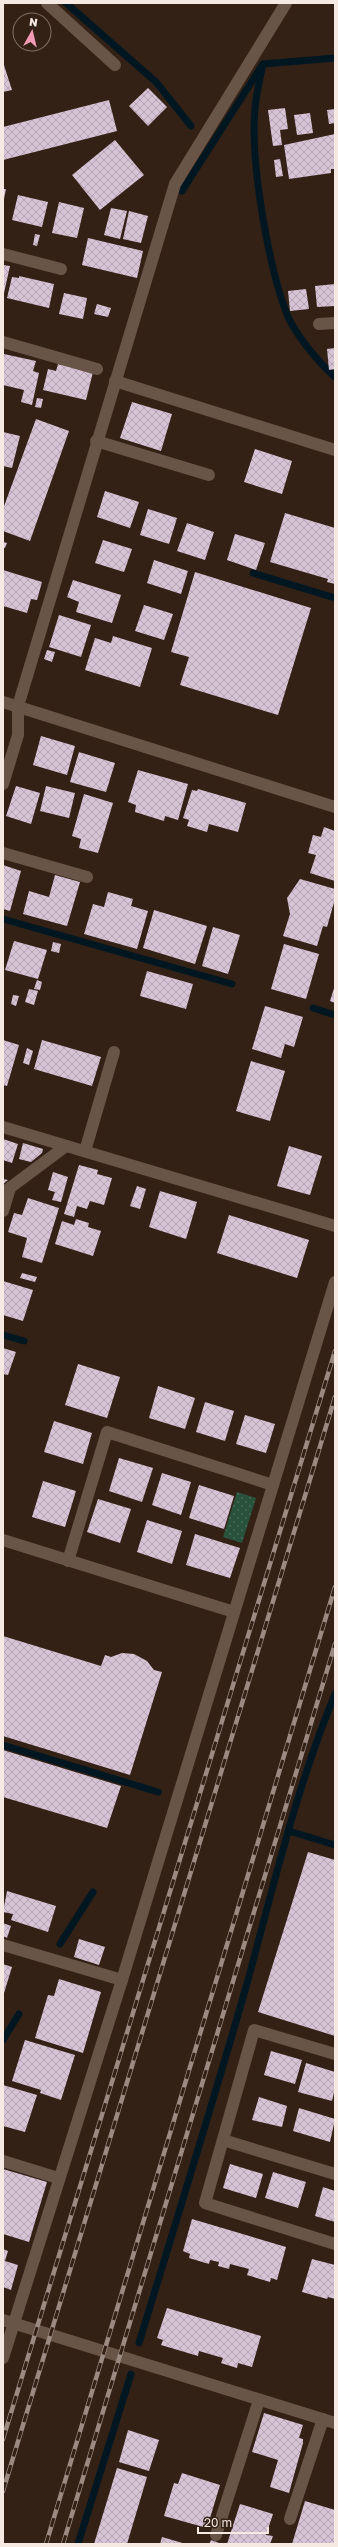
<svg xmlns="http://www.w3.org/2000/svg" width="338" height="2547" viewBox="0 0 338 2547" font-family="'Golos Text',sans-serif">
  <defs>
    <pattern id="park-dots" width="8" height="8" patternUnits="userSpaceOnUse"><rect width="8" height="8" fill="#28523c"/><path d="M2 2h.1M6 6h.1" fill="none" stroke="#486b58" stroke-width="1.8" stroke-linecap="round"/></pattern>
    <pattern id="building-cross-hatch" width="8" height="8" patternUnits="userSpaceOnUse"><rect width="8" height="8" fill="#d7c3d6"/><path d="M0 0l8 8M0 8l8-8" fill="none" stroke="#b4a4b2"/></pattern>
  </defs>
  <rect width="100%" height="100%" fill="#332116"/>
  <path fill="url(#park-dots)" d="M237,1492L256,1498L242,1543L223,1537Z"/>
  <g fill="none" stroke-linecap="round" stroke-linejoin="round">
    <g stroke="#001722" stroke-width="7">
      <path d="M66,3L156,82L191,126"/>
      <path d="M263,64C260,79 256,94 255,109C250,161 268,263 286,312C293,332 319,363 335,377"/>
      <path d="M182,191L263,64L335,58"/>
      <path d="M253,573L335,598"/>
      <path d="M3,919L232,984"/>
      <path d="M313,1008L335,1015"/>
      <path d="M3,1335L24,1341"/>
      <path d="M3,1745L158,1792"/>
      <path d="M289,1831L335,1845"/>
      <path d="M60,1944L93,1892"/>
      <path d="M3,2040L19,2014"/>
      <path d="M139,2343C175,2225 212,2106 246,1987C273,1889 296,1788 335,1694"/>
      <path d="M78,2544L131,2374"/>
    </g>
  </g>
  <g fill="url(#building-cross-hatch)">
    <path d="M3,62L12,90L3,92Z"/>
    <path d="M148,88L167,107L148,126L129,106Z"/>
    <path d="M109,100L117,131L3,160V127Z"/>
    <path d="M285,108L288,129L280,130L282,145L273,146L268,110Z"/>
    <path d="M335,109V123L329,124L327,110Z"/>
    <path d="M310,113L313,133L297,135L294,115Z"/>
    <path d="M335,134V169H331V173L289,179L284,145Z"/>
    <path d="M115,140L144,175L100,210L72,175Z"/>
    <path d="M280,159L283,176L276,177L274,160Z"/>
    <path d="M3,189H6L4,199H3Z"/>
    <path d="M18,195L48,202L42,227L12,220Z"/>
    <path d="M59,202L84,208L77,238L52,233Z"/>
    <path d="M111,208L127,211L120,239L104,235Z"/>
    <path d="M129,211L148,216L141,243L123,239Z"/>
    <path d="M35,234L40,235L37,246L33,245Z"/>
    <path d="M88,238L143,251L137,278L82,265Z"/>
    <path d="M3,265L10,266L4,293H3Z"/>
    <path d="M19,276L54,284L49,308L7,298L12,277L19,278Z"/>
    <path d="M335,284V306L317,307L315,286Z"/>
    <path d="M306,289L309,309L290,311L288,291Z"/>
    <path d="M64,293L87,298L83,319L59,314Z"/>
    <path d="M97,304L111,308L108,317L94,314Z"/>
    <path d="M335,348V369L329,370L327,349Z"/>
    <path d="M4,354L36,361L33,371L39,373L32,405L21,402L24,390L3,385Z"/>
    <path d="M58,364L93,372L86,400L43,390L48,369L56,371Z"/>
    <path d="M37,398L43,399L41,408L35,407Z"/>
    <path d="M132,402L172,414L161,451L120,438Z"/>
    <path d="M36,419L69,431L30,541L3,531V509Z"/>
    <path d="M3,432L20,436L12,468L3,466Z"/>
    <path d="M255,449L292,461L282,494L244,482Z"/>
    <path d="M105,491L139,502L130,528L97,517Z"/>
    <path d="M148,509L177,518L169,544L140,535Z"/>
    <path d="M285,513L335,528V584L327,582L328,579L270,562Z"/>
    <path d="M187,523L214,532L205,560L177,551Z"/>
    <path d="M235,534L265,543L256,570L227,560Z"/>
    <path d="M103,540L132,549L124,572L95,563Z"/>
    <path d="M3,542L7,543L5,548H3Z"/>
    <path d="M154,560L188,571L181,594L147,583Z"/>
    <path d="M3,570L42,582L37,600L31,599L27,613L3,606Z"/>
    <path d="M195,572L311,608L278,715L180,685L189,657L171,652Z"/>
    <path d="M73,580L121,595L112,623L76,612L79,602L67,597Z"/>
    <path d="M144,605L173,614L164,640L135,631Z"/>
    <path d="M59,615L91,625L81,657L49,647Z"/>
    <path d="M113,636L152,648L140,687L85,670L95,638L111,643Z"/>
    <path d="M47,650L55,652L52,662L44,659Z"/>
    <path d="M41,736L75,746L67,775L33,765Z"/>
    <path d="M79,752L115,763L106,792L70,782Z"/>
    <path d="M138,770L188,784L178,820L165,816L164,821L135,812L136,805L128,802Z"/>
    <path d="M16,786L40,793L31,824L6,816Z"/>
    <path d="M46,786L75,793L69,818L40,811Z"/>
    <path d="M198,789L246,803L238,832L209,824L207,832L187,826L189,820L183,818L192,790L197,791Z"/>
    <path d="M84,794L113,803L98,853L79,848L81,839L72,836Z"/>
    <path d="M324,827L335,831V881L310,873L316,855L308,853L313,835L321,837Z"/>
    <path d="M3,865L21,871L10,911L3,909Z"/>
    <path d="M55,875L80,882L67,926L23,914L29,891L49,897Z"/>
    <path d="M300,879L335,889V899L327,927L323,926L317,946L283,936L290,914L287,898Z"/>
    <path d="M108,892L133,899L131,906L148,911L137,949L84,934L93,904L104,907Z"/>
    <path d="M154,910L207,926L195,964L143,948Z"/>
    <path d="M213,927L240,935L228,974L202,966Z"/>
    <path d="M14,941L47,950L38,979L5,970Z"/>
    <path d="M53,942L61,944L59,953L51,951Z"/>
    <path d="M284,944L319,954L306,999L271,989Z"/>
    <path d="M147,971L193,984L186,1009L140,996Z"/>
    <path d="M37,980L42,982L40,990L34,989Z"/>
    <path d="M335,985V1003L330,1001Z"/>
    <path d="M29,989L38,991L34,1005L25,1002Z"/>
    <path d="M13,995L19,996L16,1006L11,1004Z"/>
    <path d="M265,1006L303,1017L294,1047L285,1044L281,1058L252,1049Z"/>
    <path d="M3,1040L19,1045L7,1086L3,1085Z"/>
    <path d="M42,1040L101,1057L92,1086L34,1069Z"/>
    <path d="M27,1048L33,1051L29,1065L23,1063Z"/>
    <path d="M251,1061L285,1071L270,1121L236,1111Z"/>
    <path d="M3,1139L18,1144L12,1163L3,1160Z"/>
    <path d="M23,1143L43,1149L42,1153L31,1162L19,1159Z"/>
    <path d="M289,1146L322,1156L310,1195L277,1186Z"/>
    <path d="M79,1165L98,1170L97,1174L112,1178L104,1205L90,1201L87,1209L77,1206L74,1217L64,1214Z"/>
    <path d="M53,1172L68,1177L61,1202L52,1200L55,1192L48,1190Z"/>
    <path d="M3,1179L8,1180L3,1184Z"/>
    <path d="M137,1186L146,1189L140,1209L130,1206Z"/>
    <path d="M160,1191L197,1202L186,1239L149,1227Z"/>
    <path d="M28,1198L59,1208L42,1263L22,1257L27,1238L8,1232L14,1213L22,1215Z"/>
    <path d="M229,1215L309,1240L297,1278L217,1253Z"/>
    <path d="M76,1219L89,1223L88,1227L101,1231L93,1256L55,1244L62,1221L74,1225Z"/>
    <path d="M22,1273L37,1277L35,1282L20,1278Z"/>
    <path d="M3,1281L33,1290L23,1321L3,1315Z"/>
    <path d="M3,1348L16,1352L8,1375L3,1374Z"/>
    <path d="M78,1364L120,1377L107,1418L65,1405Z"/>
    <path d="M158,1386L195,1398L185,1429L149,1418Z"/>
    <path d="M205,1402L234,1411L225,1441L196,1432Z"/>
    <path d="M245,1415L275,1424L266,1453L236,1444Z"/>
    <path d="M54,1421L92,1433L83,1464L44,1452Z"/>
    <path d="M119,1458L153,1468L142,1502L109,1491Z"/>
    <path d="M162,1473L191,1482L181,1515L152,1505Z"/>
    <path d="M43,1481L76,1491L65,1527L32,1517Z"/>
    <path d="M199,1485L234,1496L224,1529L189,1518Z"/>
    <path d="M98,1499L131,1509L120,1543L87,1532Z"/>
    <path d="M147,1520L182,1531L172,1564L137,1552Z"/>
    <path d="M195,1534L240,1548L230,1578L186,1565Z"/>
    <path d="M3,1636L101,1666L105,1655L111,1657L122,1653L134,1654L147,1661L154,1670L162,1672L130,1775L3,1736Z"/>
    <path d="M3,1750L121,1786L107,1828L3,1797Z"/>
    <path d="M308,1852L335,1860V2036L258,2012Z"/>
    <path d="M7,1891L56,1906L48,1932L11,1920L13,1914L3,1912Z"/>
    <path d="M3,1923L11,1926L7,1938L3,1936Z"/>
    <path d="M79,1939L105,1947L99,1965L74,1957Z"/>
    <path d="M3,1964L12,1967L4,1993L3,1992Z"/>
    <path d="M59,1979L101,1992L83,2053L35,2038L48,1995L54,1996Z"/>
    <path d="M25,2040L75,2055L61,2100L40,2093L41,2090L12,2081Z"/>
    <path d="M271,2051L302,2060L295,2084L264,2075Z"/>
    <path d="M306,2063L335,2072V2088L332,2101L298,2092Z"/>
    <path d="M3,2085L37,2095L25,2132L3,2126Z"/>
    <path d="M259,2097L287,2106L282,2127L252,2120Z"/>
    <path d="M299,2108L335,2119L330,2142L293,2131Z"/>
    <path d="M230,2164L263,2174L256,2198L223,2188Z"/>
    <path d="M3,2169L47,2182L29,2242L3,2234Z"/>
    <path d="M273,2172L306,2182L298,2208L265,2198Z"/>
    <path d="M323,2187L335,2191V2222L315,2216Z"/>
    <path d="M192,2219L286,2247L277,2280L271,2278L270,2282L247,2275L249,2269L230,2264L229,2269L218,2266L219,2262L210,2260L209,2264L189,2258L190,2254L183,2251Z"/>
    <path d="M3,2249L8,2251L5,2261L18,2265L11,2290L3,2287Z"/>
    <path d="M312,2259L335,2265V2299L328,2297L327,2299L302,2292Z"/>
    <path d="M167,2308L261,2336L252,2367L238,2363L237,2368L221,2363L223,2358L199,2351L198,2356L161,2345L163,2340L157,2338Z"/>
    <path d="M264,2413L303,2425L299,2438L303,2439V2443L289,2493L270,2487L278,2460L252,2452Z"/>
    <path d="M128,2430L159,2440L149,2471L119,2462Z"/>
    <path d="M117,2468L147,2477L127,2544H94Z"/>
    <path d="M182,2473L220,2485L207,2528L164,2516L174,2483L178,2484Z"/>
    <path d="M305,2501L335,2510V2544H292Z"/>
    <path d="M240,2504L273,2514L266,2535L273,2536L270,2544H227Z"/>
    <path d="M162,2537L186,2544H160Z"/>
    <path d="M211,2540L222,2544H209Z"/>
  </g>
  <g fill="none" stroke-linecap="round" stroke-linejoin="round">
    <g stroke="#695548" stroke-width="12">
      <path d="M47,3L115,65"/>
      <path d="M3,254L61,269"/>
      <path d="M319,324L335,323"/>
      <path d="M3,342L97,369"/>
      <path d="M115,381L335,450"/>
      <path d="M96,441L209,475"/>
      <path d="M3,702L335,807"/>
      <path d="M3,784L18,735V706L175,184L286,3"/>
      <path d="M3,853L87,877"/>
      <path d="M3,1127L335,1226"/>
      <path d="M85,1151L114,1052"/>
      <path d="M3,1193L66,1146"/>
      <path d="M3,1211L10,1188"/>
      <path d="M3,1540L234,1612"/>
      <path d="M68,1561L107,1432L273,1485"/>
      <path d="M3,1945L122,1980"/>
      <path d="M335,2054L254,2030L205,2203L335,2244"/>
      <path d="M223,2140L335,2174"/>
      <path d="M3,2161L58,2178"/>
      <path d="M3,2320L335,2423"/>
      <path d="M3,2358L122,1980L335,1282"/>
      <path d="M290,2519L323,2419"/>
      <path d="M216,2535L259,2400"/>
    </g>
    <g stroke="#9a8a81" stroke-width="4.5">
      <g id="rail">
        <path d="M3,2439L335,1351"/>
        <path d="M3,2491L335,1397"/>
        <path d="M46,2544L335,1587"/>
        <path d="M63,2544L335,1644"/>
      </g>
    </g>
    <use href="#rail" stroke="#332116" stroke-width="3" stroke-dasharray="9" stroke-linecap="butt"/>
  </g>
  <rect width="338" height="2547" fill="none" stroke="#f6e9e2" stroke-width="8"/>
  <g transform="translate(32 32) rotate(8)"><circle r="19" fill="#332116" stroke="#817168"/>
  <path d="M0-3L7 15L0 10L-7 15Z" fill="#f09ab5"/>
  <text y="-6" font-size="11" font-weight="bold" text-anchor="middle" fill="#f6e9e2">N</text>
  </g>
  <path d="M198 2527v6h70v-6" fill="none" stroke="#f6e9e2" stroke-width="2"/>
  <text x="204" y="2527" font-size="12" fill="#f6e9e2" stroke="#332116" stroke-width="3" paint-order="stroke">20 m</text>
</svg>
